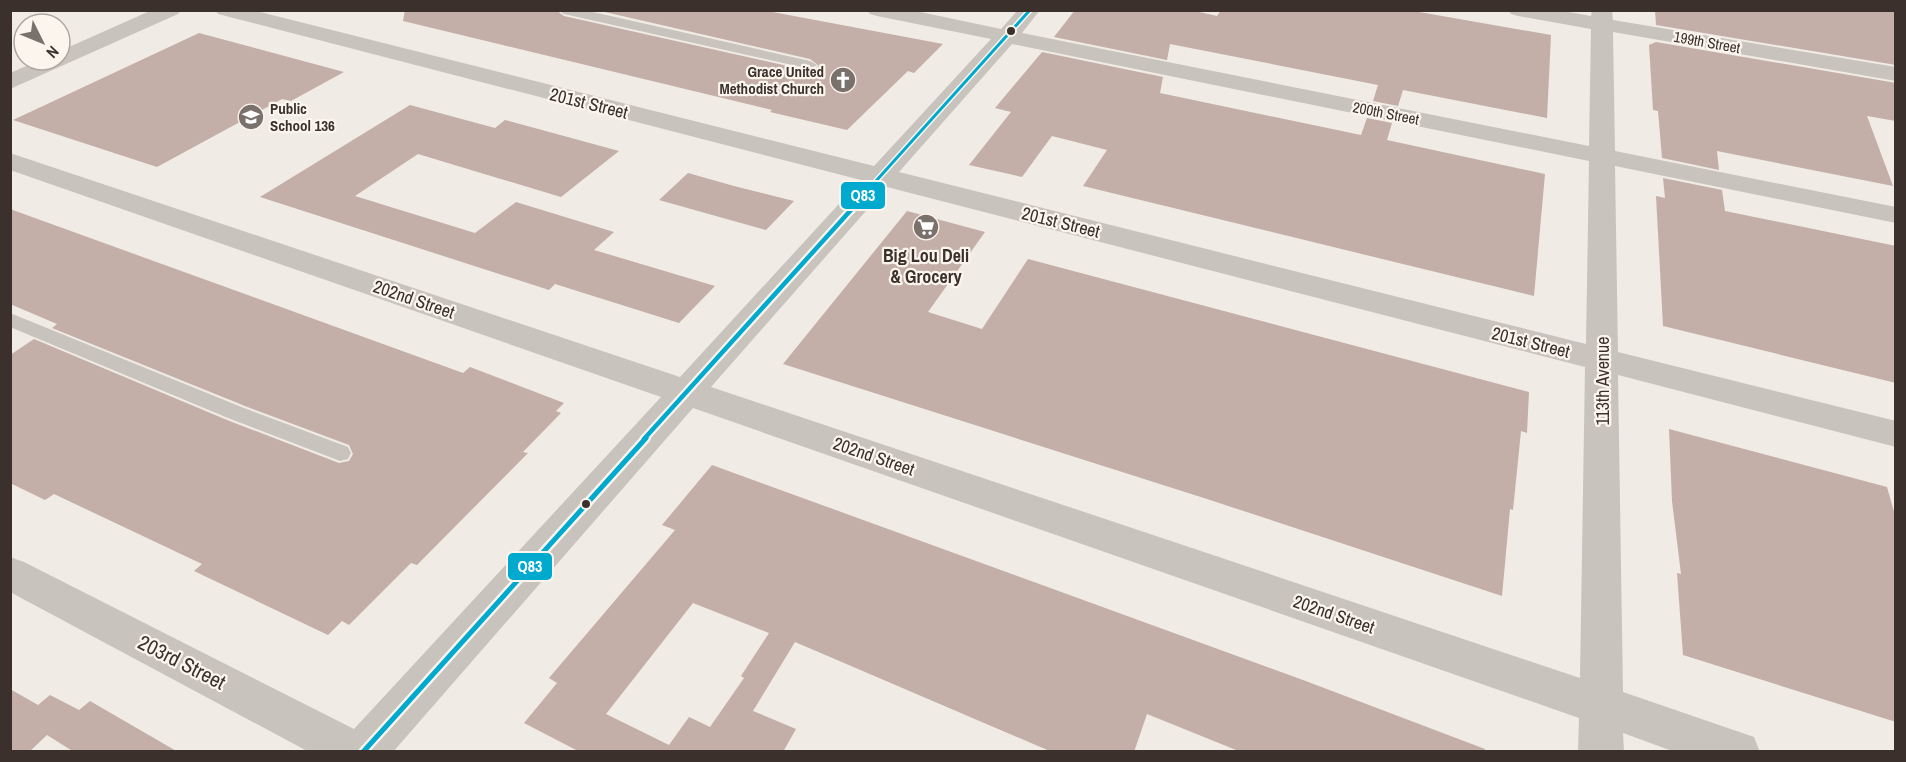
<svg xmlns="http://www.w3.org/2000/svg" width="1906" height="762" viewBox="0 0 1906 762" font-family="'Archivo Narrow',sans-serif">
  <rect width="100%" height="100%" fill="#f0ebe5"/>
  <g fill="#c3afa7" fill-rule="evenodd">
    <path d="M405,10H556L564,16L810,71L819,66L810,59L596,10H762L943,44L914,73L908,71L847,130L770,112L772,110L403,21Z"/>
    <path d="M1075,10H1191L1217,16L1221,10H1408L1551,35L1547,118L1403,90L1398,106L1373,101L1378,85L1170,44L1167,60L1054,37Z"/>
    <path d="M1655,10H1896V65L1656,25Z"/>
    <path d="M199,33L344,72L291,101L282,99L157,167L13,120Z"/>
    <path d="M1656,42L1896,83V121L1867,116L1893,186L1717,151L1719,170L1662,158L1658,111L1653,110L1649,45Z"/>
    <path d="M1042,52L1163,77L1160,93L1361,135L1367,118L1392,123L1387,140L1545,174L1534,296L1083,186L1107,150L1052,136L1022,177L969,165L1011,112L995,108Z"/>
    <path d="M410,105L495,128L505,120L619,151L561,197L418,154L355,196L475,233L516,202L614,232L594,250L715,286L679,323L555,284L549,290L260,197Z"/>
    <path d="M688,173L734,186L794,201L766,230L659,200Z"/>
    <path d="M1663,178L1722,190L1725,211L1896,246V383L1663,326L1656,196L1665,198Z"/>
    <path d="M10,209L463,373L470,367L564,403L556,411L561,413L523,452L528,453L417,565L411,563L349,625L342,621L328,635L194,571L202,564L54,494L45,500L10,483V355L34,339L227,420L339,463L349,461L353,454L349,445L245,406L52,328L57,324L10,304Z"/>
    <path d="M907,211L985,232L928,312L982,329L1028,259L1529,392L1527,433L1521,431L1513,510L1510,509L1502,596L1207,499L783,364Z"/>
    <path d="M1669,429L1887,487L1896,519V722L1683,655L1677,573L1681,574L1672,501Z"/>
    <path d="M712,465L1303,680L1485,749L1484,752H1241L1147,714L1134,752H1052L795,642L753,711L796,729L783,752H580L524,723L557,683L549,678L675,530L662,525ZM693,603L769,633L741,676L744,678L710,727L689,717L669,745L606,714Z"/>
    <path d="M10,689L38,705L50,695L79,710L90,701L178,752H74L47,735L29,752H10Z"/>
  </g>
  <g fill="none" stroke-linecap="round" stroke-linejoin="round">
    <g fill="#c9c3be" fill-rule="evenodd">
      <path d="M558,10H584L810,61L817,65L810,69L564,14Z"/>
      <path d="M10,313L244,408L348,447L351,453L348,459L340,461L228,418L10,327Z"/>
    </g>
    <g fill="#c9c3be" fill-rule="evenodd">
      <path d="M152,10H181L178,14L10,89V73L40,60H60V51Z"/>
      <path d="M215,10H252L874,166L991,39L877,16L870,14L867,10H911L1001,29L1018,10H1040L1022,33L1589,146L1591,29L1518,16L1511,14L1508,10H1558L1591,16L1592,10H1612L1613,20L1896,67V81L1613,32L1615,151L1896,207V223L1615,166L1618,352L1896,421V447L1618,375L1623,692L1754,737L1760,752H1675L1623,733L1624,752H1578L1579,718L693,408L393,752H309L10,592V557L24,562L354,729L661,397L10,170V153L680,377L861,180L218,14ZM1012,44L1589,161L1586,344L899,172ZM887,187L1585,367L1580,678L711,387Z"/>
    </g>
    <g stroke="#fbf5ee" stroke-width="6">
      <path id="bus-1-far2" d="M867,191L1030,10"/>
    </g>
    <g stroke="#fbf5ee" stroke-width="9">
      <path id="bus-1-far1" d="M644,439L869,190"/>
    </g>
    <g stroke="#fbf5ee" stroke-width="10">
      <path id="bus-1" d="M363,752L646,438"/>
    </g>
    <use href="#bus-1-far2" stroke="#00a9ce" stroke-width="3"/>
    <use href="#bus-1-far1" stroke="#00a9ce" stroke-width="4.5"/>
    <use href="#bus-1" stroke="#00a9ce" stroke-width="5"/>
  </g>
  <defs>
    <g id="church-disc" transform="scale(1.35)"><circle r="9.5" fill="#7a716c" stroke="#fbf5ee"/><path d="M-1.2-6h2.4v3.5h3.3v2.4h-3.3V6h-2.4V-.1h-3.3v-2.4h3.3Z" fill="#fff"/></g>
    <g id="school-disc" transform="scale(1.35)"><circle r="9.5" fill="#7a716c" stroke="#fbf5ee"/><path d="M0-5L7-2L0 1L-7-2ZM-4 1L0 2.5L4 1V4Q0 6-4 4Z" fill="#fff"/></g>
    <g id="supermarket-disc" transform="scale(1.35)"><circle r="9.5" fill="#7a716c" stroke="#fbf5ee"/><path d="M-6-5.5h2.5l.6 2H6L4.5 2H-2.5L-4.4-4H-6ZM-1.5 3.2a1.3 1.3 0 1 0 .1 0ZM3 3.2a1.3 1.3 0 1 0 .1 0Z" fill="#fff"/></g>
  </defs>
  <g fill-rule="evenodd">
    <use href="#church-disc" x="843" y="80"/>
    <use href="#school-disc" x="251" y="117"/>
    <use href="#supermarket-disc" x="926" y="227"/>
  </g>
  <g fill="#3b302b" stroke="#fbf5ee" stroke-width="2">
    <circle cx="1011" cy="31" r="5"/>
    <circle cx="586" cy="504" r="5"/>
  </g>
  <g text-anchor="middle" dominant-baseline="central" stroke-width="4.5" stroke-linejoin="round" paint-order="stroke">
    <g font-size="15" fill="#3b302b" stroke="#fbf5ee">
      <text transform="translate(1707 42) rotate(10)">199th Street</text>
      <text transform="translate(1386 113) rotate(11)">200th Street</text>
    </g>
    <g font-size="15" font-weight="bold" fill="#3b302b" stroke="#fbf5ee" text-anchor="end">
      <text x="824" y="71">Grace United<tspan x="824" dy="17">Methodist Church</tspan></text>
      <text x="270" y="108" text-anchor="start">Public<tspan x="270" dy="17">School 136</tspan></text>
    </g>
    <g font-size="18" fill="#3b302b" stroke="#fbf5ee">
      <text transform="translate(589 103) rotate(14)">201st Street</text>
      <text transform="translate(1061 222) rotate(14)">201st Street</text>
      <text transform="translate(414 299) rotate(19)">202nd Street</text>
      <text transform="translate(1531 342) rotate(14)">201st Street</text>
      <text transform="translate(1602 381) rotate(-90)">113th Avenue</text>
      <text transform="translate(874 456) rotate(19)">202nd Street</text>
      <text transform="translate(1334 614) rotate(19)">202nd Street</text>
    </g>
    <g font-size="18" font-weight="bold" fill="#3b302b" stroke="#fbf5ee">
      <text x="926" y="255">Big Lou Deli<tspan x="926" dy="21">&amp; Grocery</tspan></text>
    </g>
    <g font-size="21" fill="#3b302b" stroke="#fbf5ee">
      <text transform="translate(182 662) rotate(27)">203rd Street</text>
    </g>
  </g>
  <g stroke="#fbf5ee" stroke-width="2">
    <rect x="840" y="181" width="46" height="29" rx="6" fill="#00a9ce"/>
    <rect x="507" y="552" width="46" height="29" rx="6" fill="#00a9ce"/>
  </g>
  <g font-size="16" text-anchor="middle" font-weight="bold" fill="#fff">
    <text x="863" y="201">Q83</text>
    <text x="530" y="572">Q83</text>
  </g>
  <rect width="1906" height="762" fill="none" stroke="#3b302b" stroke-width="24"/>
  <g transform="translate(42 42) rotate(133)"><circle r="28" fill="#fbf5ee" stroke="#aea6a0" stroke-width="1.5"/>
  <path d="M0-4.5L10 22L0 15L-10 22Z" fill="#7a716c"/>
  <text y="-9" font-size="16" font-weight="bold" text-anchor="middle" fill="#3b302b">N</text>
  </g>
</svg>
